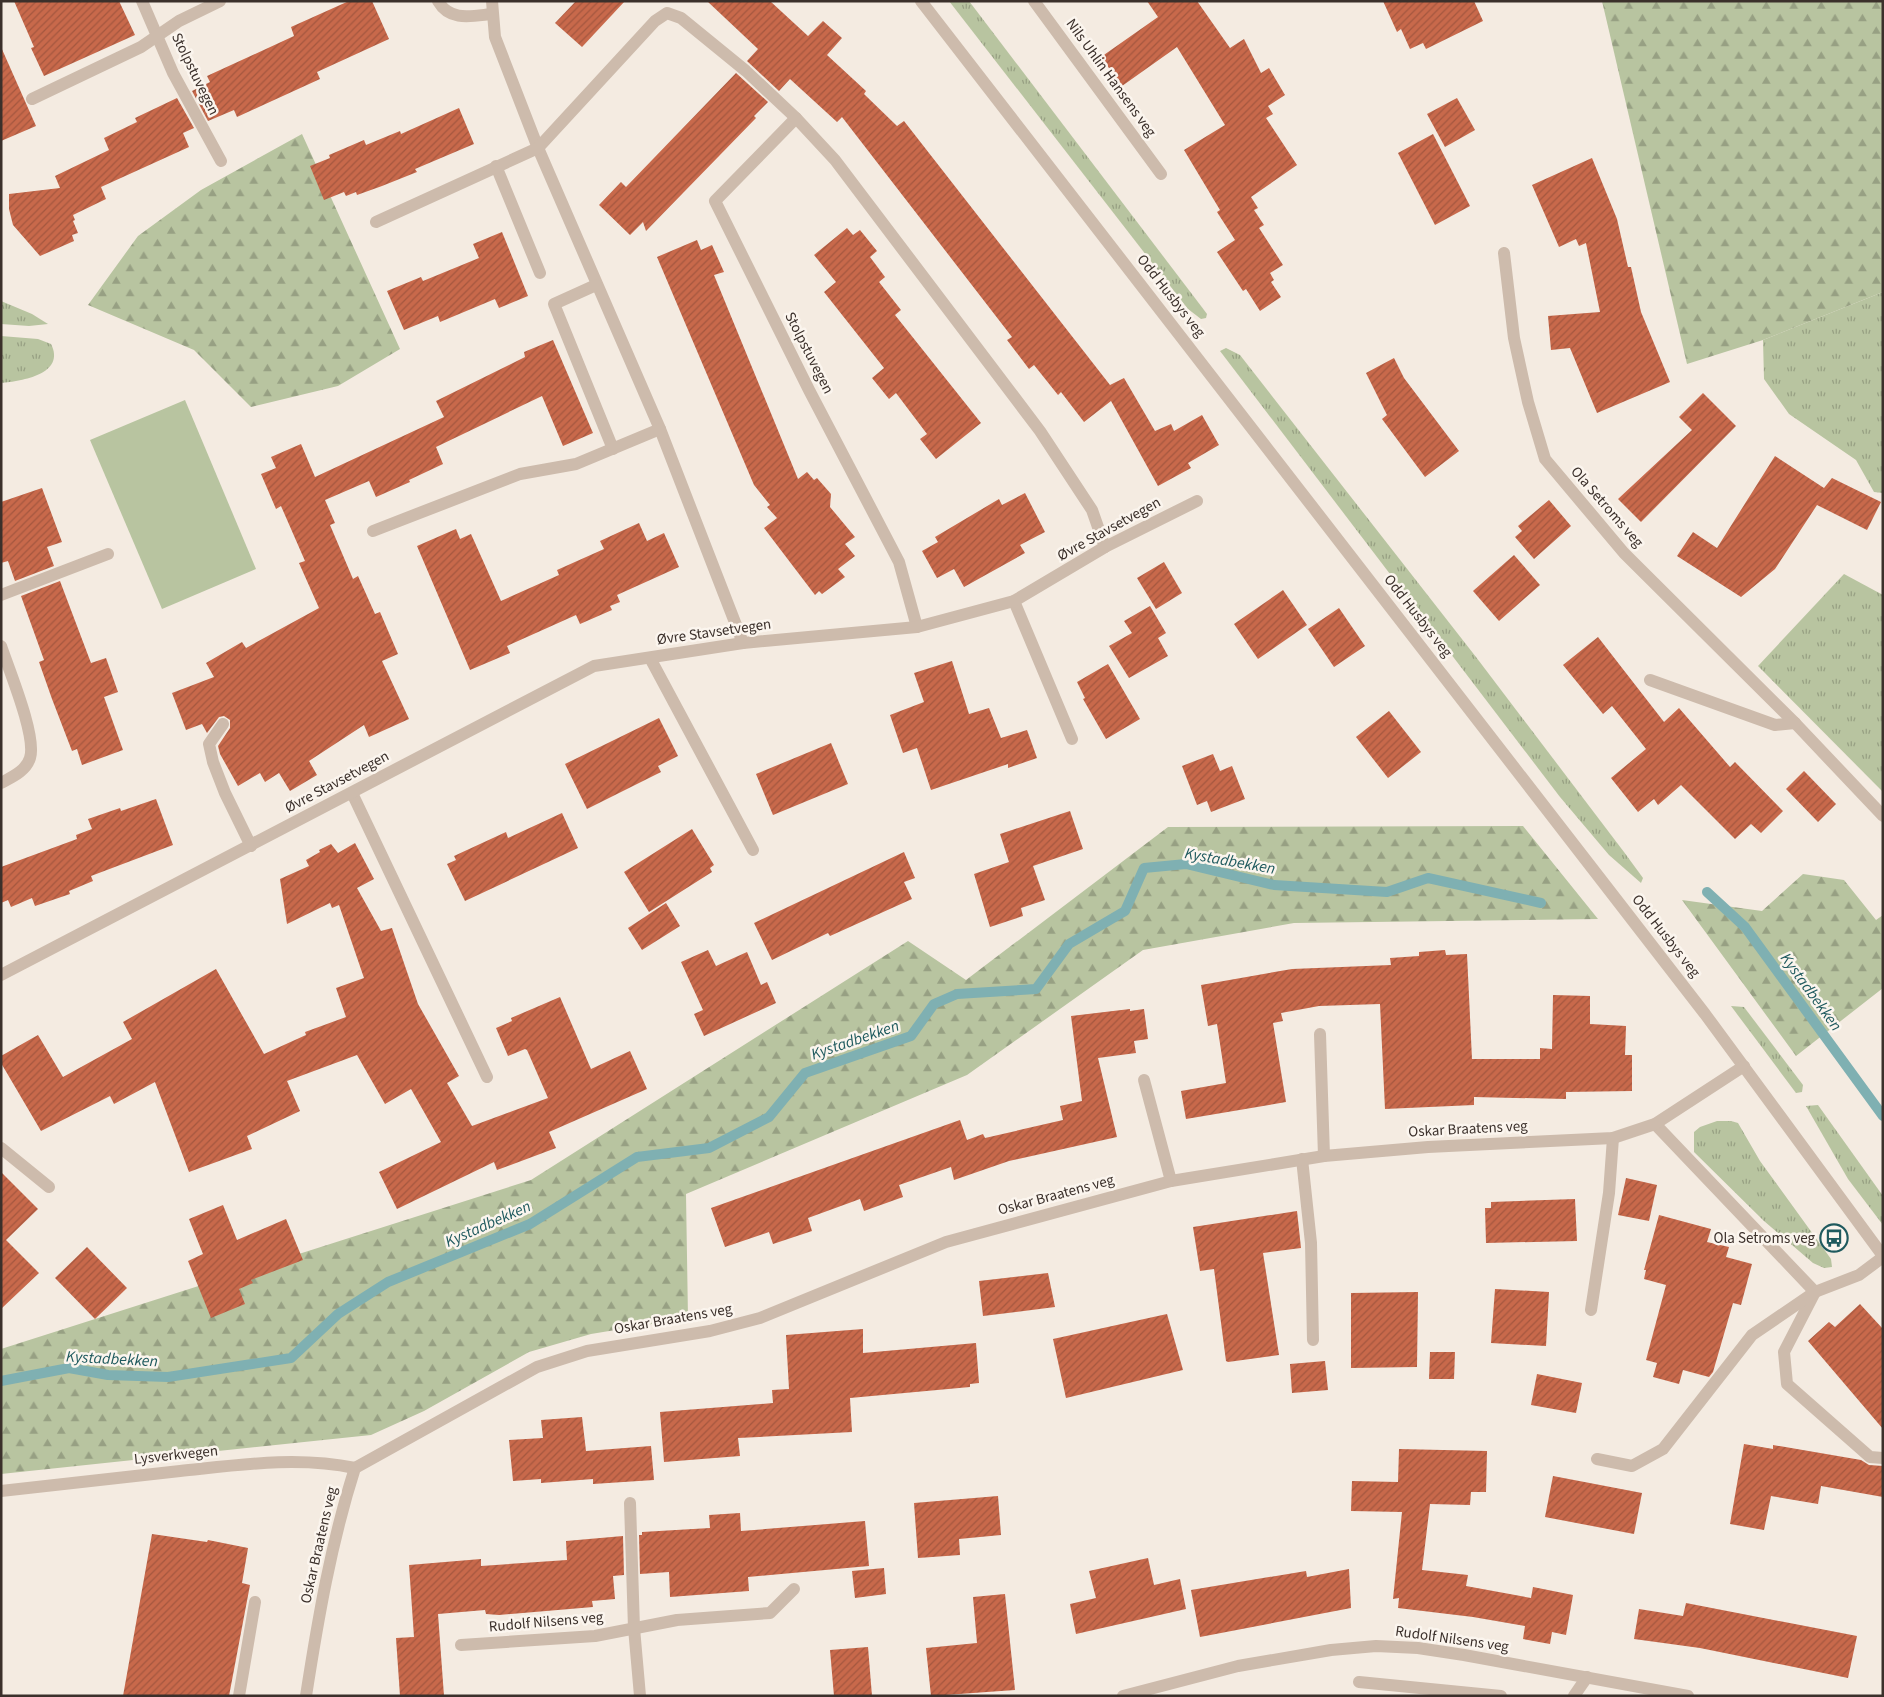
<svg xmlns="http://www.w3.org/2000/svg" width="1884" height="1697" viewBox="0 0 1884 1697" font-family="'Source Sans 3',sans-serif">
  <defs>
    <pattern id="grass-tufts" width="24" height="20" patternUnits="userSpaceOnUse" patternTransform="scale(1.25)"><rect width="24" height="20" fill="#b8c4a0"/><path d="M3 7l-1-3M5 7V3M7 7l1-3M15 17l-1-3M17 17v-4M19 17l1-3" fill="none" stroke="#97a083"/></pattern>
    <pattern id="forest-firs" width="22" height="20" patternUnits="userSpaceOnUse" patternTransform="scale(1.25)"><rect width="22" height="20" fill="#b8c4a0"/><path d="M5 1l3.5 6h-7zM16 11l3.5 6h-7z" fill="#97a083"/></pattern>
    <pattern id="building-hatch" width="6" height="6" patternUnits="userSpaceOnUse" patternTransform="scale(1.25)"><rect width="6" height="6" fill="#c8694b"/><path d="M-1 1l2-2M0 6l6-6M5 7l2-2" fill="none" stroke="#a4573f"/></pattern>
  </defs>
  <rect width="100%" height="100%" fill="#f4ebe1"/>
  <g fill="url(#grass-tufts)">
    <path d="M949,1H969L1201,306L1207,314L1206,318L1201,319L1188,309Z"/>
    <path d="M1883,292V493L1874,492L1856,460L1789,414L1764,379L1763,340Z"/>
    <path d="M1,301L32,314L48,324L29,326L1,324Z"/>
    <path d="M1,336L38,339L51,344C66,374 22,381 1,383Z"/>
    <path d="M1226,348L1240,355L1476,657L1624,852L1643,878L1641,883L1609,855L1560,797L1220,351Z"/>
    <path d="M1844,574L1883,595V792L1758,666Z"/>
    <path d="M1731,1006L1744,1007L1803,1085L1802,1092L1796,1093Z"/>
    <path d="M1818,1105L1883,1196V1225L1848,1179L1806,1106Z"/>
    <path d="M1717,1121H1731L1738,1123L1760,1161L1831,1259L1832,1267L1824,1268L1813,1263L1764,1221L1694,1152V1132L1700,1127Z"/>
  </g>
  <g fill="url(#forest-firs)">
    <path d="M1602,1H1883V292L1763,340L1687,364Z"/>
    <path d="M302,134L400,349L338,386L251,407L194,350L88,305L138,236L201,190Z"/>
    <path d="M1523,826L1598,919L1294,923L1143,950L967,1075L686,1194L688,1318L591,1334L529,1352L424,1411L371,1435L1,1474V1349L531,1180L908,941L966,980L1168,827Z"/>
    <path d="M1803,874L1844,880L1876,920L1883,915V988L1796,1056L1682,900L1762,911Z"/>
  </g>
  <path fill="#b8c4a0" d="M185,400L256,569L162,609L90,440Z"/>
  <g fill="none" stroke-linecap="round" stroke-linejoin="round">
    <g stroke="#7fb0b2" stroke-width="10">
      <path d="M1707,892L1745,927L1883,1116"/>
      <path d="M1,1381L69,1368L108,1375L168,1377L291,1358L338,1314L388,1282L530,1224L637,1157L709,1148L769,1117L805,1073L911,1036L934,1004L957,994L1036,989L1069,944L1125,911L1144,868L1186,864L1274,885L1387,892L1428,878L1541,903"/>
    </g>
  </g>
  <g fill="url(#building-hatch)">
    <path d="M14,1H119L135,35L44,76L31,48L34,47Z"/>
    <path d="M349,1H372L389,39L317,72L320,79L261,106L237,117L234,110L208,121L192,91L210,82L207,76L294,36L291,27Z"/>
    <path d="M576,1H625L582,47L555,23Z"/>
    <path d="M707,1H770L808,36L823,21L842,38L827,55L866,91L864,94L897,126L904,121L1110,385L1124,378L1155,431L1171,424L1174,431L1202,415L1219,445L1188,463L1191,468L1158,486L1111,401L1084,422L1061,392L1058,395L1034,365L1029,369L1007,340L1012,337L842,117L837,122L790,79L779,91L747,61L758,49Z"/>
    <path d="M1147,1H1197L1230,48L1244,39L1261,73L1269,68L1285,95L1268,106L1273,114L1266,118L1297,165L1251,197L1258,208L1254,210L1264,225L1259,228L1283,265L1270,273L1274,280L1271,282L1281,297L1260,311L1246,289L1243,291L1217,252L1235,240L1217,212L1220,210L1184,150L1225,125L1177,47L1122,86L1101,57L1158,17Z"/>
    <path d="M1383,1H1474L1483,21L1426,49L1423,43L1410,49L1401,29L1397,32Z"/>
    <path d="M1,47L36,126L1,141Z"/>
    <path d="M736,73L768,102L754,116L756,118L646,231L643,222L630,235L599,205L621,182L626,187Z"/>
    <path d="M177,98L194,128L183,133L189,147L101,187L106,199L73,215L75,220L73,221L78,233L72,235L74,241L40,256L13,225L9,209V194L60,188L55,176L109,150L104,138L137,122L135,118Z"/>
    <path d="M1457,98L1475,130L1445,147L1427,114Z"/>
    <path d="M459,108L474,144L415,169L417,172L382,186L357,195L356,192L346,196L344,192L324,200L310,166L330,158L329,155L364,140L366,145L400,131L401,134Z"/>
    <path d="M1433,134L1470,206L1435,225L1398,153Z"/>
    <path d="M1592,158L1617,219L1628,267H1631L1641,312L1670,382L1597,413L1570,348L1551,350L1548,316L1600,312L1586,243L1579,246L1576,239L1559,247L1532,185Z"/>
    <path d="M847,228L853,235L860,230L877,251L870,257L885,277L879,282L901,310L895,315L981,423L936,459L920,439L927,434L896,393L889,399L872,378L884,368L824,292L836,282L814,255Z"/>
    <path d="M502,232L528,296L499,308L495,299L440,322L438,316L404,330L387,291L421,277L423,281L479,258L473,244Z"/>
    <path d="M697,240L701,250L712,245L724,272L714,275L798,479L807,472L814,480L817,478L831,494L830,507L855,537L845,544L855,556L838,569L845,577L822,594L819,591L815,595L764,528L777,518L767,507L770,505L754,485L657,257Z"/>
    <path d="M553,340L593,433L563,446L542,396L436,447L443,464L409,480L410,482L376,497L369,481L325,500L335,523L330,525L353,579L358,576L375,614L380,612L398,654L382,661L409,719L369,737L364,725L309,761L317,775L290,791L279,773L265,782L260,773L238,786L220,754L218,746L230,728V720L224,716L219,717L207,733L202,724L186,730L172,693L214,677L206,663L242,642L246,648L319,608L299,563L305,561L281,506L276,509L261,474L276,468L271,457L301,444L315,477L444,417L436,401L525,357L524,352Z"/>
    <path d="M1394,358L1404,378L1459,451L1425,477L1382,419L1387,415L1366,373Z"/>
    <path d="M1703,393L1736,426L1641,522L1618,499L1692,430L1679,417Z"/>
    <path d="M1775,456L1824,488L1832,478L1881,502L1867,530L1817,505L1775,569L1741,597L1677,556L1693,532L1717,548Z"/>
    <path d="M42,488L62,542L47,547L54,566L15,581L8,561L1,563V502Z"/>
    <path d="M1025,493L1045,532L1020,545L1025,553L964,587L954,569L937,578L922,551L938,542L935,537L999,499L1002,505Z"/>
    <path d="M1549,500L1571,526L1534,559L1515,537L1522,531L1518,526Z"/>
    <path d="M639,523L647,541L664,533L679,567L617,595L620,602L610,606L612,610L580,624L576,615L507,646L510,653L470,670L417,546L456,529L460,539L471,534L501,601L559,575L557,570L604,549L600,541Z"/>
    <path d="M1514,555L1540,585L1499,621L1473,591Z"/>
    <path d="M1164,562L1182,593L1156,609L1137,578Z"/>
    <path d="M60,581L91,663L106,658L118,692L104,697L123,750L82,765L77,749L72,751L52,699L39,662L44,660L21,596Z"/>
    <path d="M1283,590L1307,625L1258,659L1234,624Z"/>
    <path d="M1150,606L1166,633L1158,638L1168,656L1129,678L1109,646L1132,633L1124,621Z"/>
    <path d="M1339,608L1365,646L1334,667L1308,629Z"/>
    <path d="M1598,637L1664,722L1679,708L1730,767L1735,762L1783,811L1761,833L1751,824L1735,839L1681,785L1658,805L1654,799L1638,812L1611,778L1646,749L1612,706L1603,714L1563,665Z"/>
    <path d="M952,661L969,714L989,708L1001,738L1027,730L1037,758L1008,768V764L931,790L917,748L903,753L890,715L924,702L914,673Z"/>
    <path d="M1108,664L1140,719L1106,739L1083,699L1085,698L1077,682Z"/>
    <path d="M1389,711L1421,752L1388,778L1356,737Z"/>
    <path d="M659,718L678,756L658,766L661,772L587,809L565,764Z"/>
    <path d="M831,743L848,784L773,815L756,774Z"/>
    <path d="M1213,754L1220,771L1232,766L1245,799L1211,812L1207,801L1197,805L1182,766Z"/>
    <path d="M1804,771L1836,804L1818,822L1786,789Z"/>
    <path d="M156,799L173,845L91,876L93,881L69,891L70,894L35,906L32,898L11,907L8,900L1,903V867L77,839L76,835L92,829L88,819L120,808L121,811Z"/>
    <path d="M1070,811L1083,849L1033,866L1045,900L1021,908L1023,916L990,927L974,874L1009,862L1000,834Z"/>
    <path d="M562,813L578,848L465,901L447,864L456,860L454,856L506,832L508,838Z"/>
    <path d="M692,829L714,865L710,868L712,872L649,912L624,872Z"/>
    <path d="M355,843L374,879L357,888L381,931L392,928L418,1004L459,1076L447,1083L472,1126L548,1098L527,1050L525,1049L508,1056L496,1028L512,1021L511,1018L560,997L591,1069L630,1051L647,1089L549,1132L556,1148L497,1170L494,1162L397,1209L379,1172L441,1142L411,1089L385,1104L357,1055L287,1081L300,1111L247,1136L252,1149L189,1172L155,1082L114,1104L110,1096L41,1131L1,1063V1056L38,1035L63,1077L132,1039L123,1022L216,969L264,1054L306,1035L305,1032L346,1017L336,988L364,978L339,905L332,908L330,903L287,924L280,879L309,866L306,860L320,852L319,850L331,844L338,853Z"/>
    <path d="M904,852L915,878L904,882L912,899L830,936L828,933L772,960L754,923Z"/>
    <path d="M666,903L680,926L642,950L628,928Z"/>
    <path d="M708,950L716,966L747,952L761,985L767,982L776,1003L704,1036L694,1014L703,1010L681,962Z"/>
    <path d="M1445,950L1446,955L1467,954L1472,1059H1540V1048L1552,1049L1553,995L1590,996V1024L1626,1026L1625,1055H1632V1091L1566,1092V1099L1474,1097V1105L1385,1109L1380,1004L1319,1006L1281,1013L1283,1021L1273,1023L1286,1102L1186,1119L1181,1091L1226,1083L1217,1024L1208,1026L1201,985L1292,969L1391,965L1390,958L1419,956V952Z"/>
    <path d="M1130,1009V1011L1144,1009L1148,1039L1134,1041L1136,1053L1098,1058L1117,1137L1009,1161L954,1180L951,1167L899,1185L903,1197L864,1211L860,1199L808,1218L812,1231L773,1244L769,1232L725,1247L711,1208L960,1120L967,1140L983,1134L985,1138L1063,1120L1060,1106L1082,1101L1071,1016Z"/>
    <path d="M1,1172L38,1209L6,1240L39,1273L1,1309Z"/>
    <path d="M1626,1178L1657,1185L1649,1221L1618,1215Z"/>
    <path d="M1575,1199L1577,1241L1486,1243L1485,1208H1491V1202Z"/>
    <path d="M223,1205L237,1240L286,1219L303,1260L251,1280L253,1283L239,1289L245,1304L211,1318L188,1261L203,1254L189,1219Z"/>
    <path d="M1297,1211L1301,1248L1263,1253L1279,1355L1228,1362L1226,1361L1214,1269L1200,1271L1193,1227Z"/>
    <path d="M1659,1215L1711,1229L1707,1242L1729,1247L1726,1257L1752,1264L1741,1305L1733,1303L1713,1372L1709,1377L1683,1370L1679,1384L1653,1377L1657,1363L1646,1360L1666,1285L1644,1279L1646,1270H1644Z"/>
    <path d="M87,1247L127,1288L95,1319L55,1278Z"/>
    <path d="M1048,1273L1055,1307L983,1316L979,1281Z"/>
    <path d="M1495,1289L1549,1292L1546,1346L1491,1343Z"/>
    <path d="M1418,1292L1417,1367L1351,1368V1293Z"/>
    <path d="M1860,1304L1883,1329V1429L1808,1341L1829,1322L1835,1327Z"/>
    <path d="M1167,1314L1183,1370L1066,1398L1053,1339Z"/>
    <path d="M863,1329V1353L976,1343L979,1383L970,1384V1387L850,1398L852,1432L738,1438L740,1456L664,1462L660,1412L773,1403L772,1390L789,1389L786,1335Z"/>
    <path d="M1430,1352H1455L1454,1379H1429Z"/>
    <path d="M1325,1361L1328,1390L1292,1393L1290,1364Z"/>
    <path d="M1537,1374L1582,1383L1576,1413L1531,1405Z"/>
    <path d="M582,1417L586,1451L651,1446L654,1480L593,1484V1479L541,1483V1479L513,1481L509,1440L543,1438L541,1420Z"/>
    <path d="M1744,1444L1773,1449V1445L1861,1460L1869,1465L1883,1466V1497L1821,1486L1818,1504L1771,1496L1764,1530L1730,1524Z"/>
    <path d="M1399,1449L1487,1451L1486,1492H1471L1470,1505L1430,1504L1422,1570L1468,1575L1466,1586L1531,1598L1533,1587L1573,1595L1566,1635L1552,1632L1550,1644L1523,1639L1525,1626L1473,1617L1398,1608L1399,1598L1393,1599L1402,1512L1351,1511L1352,1481L1398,1482Z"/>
    <path d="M1553,1476L1642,1493L1634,1534L1545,1517Z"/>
    <path d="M998,1496L1001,1535L959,1539L960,1555L918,1558L914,1503Z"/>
    <path d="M740,1513L741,1531L865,1521L869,1566L748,1577L749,1591L670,1597L669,1572L640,1574L639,1535H642V1532L710,1528L709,1515Z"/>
    <path d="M152,1534L207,1542L208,1540L248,1548L242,1583L250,1585L229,1696H123Z"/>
    <path d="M623,1536L624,1575L613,1576L615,1599L592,1601L593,1607L499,1615L486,1614L485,1610L438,1614L444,1696H400L396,1638L414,1637L409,1565L481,1559V1566L567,1560L566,1541Z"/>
    <path d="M1148,1558L1154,1585L1180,1579L1186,1609L1076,1634L1070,1604L1096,1598L1089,1571Z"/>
    <path d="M884,1568L886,1594L855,1598L852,1571Z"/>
    <path d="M1349,1569L1351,1608L1200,1637L1191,1590L1306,1571L1307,1577Z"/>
    <path d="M1005,1594L1015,1690L931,1696L926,1648L977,1643L973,1597Z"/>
    <path d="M1686,1603L1857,1636L1848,1678L1700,1648L1634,1639L1639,1609L1683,1616Z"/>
    <path d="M868,1647L872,1696H834L830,1650Z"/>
  </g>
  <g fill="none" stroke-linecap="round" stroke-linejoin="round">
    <g stroke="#cdbbac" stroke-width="12">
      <path d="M142,1L173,73L221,161"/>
      <path d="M438,1C450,22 472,16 492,14"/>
      <path d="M492,1L495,37L538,148L660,429L743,643"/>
      <path d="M921,1L1705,1014L1883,1256"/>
      <path d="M1034,1L1161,174"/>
      <path d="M32,99L141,47L179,21L220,1"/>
      <path d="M796,118L715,201L809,390L899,562L917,627"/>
      <path d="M496,166L540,273"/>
      <path d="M376,222L538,148L655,21L667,13L681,18L746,71L796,118L835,160L1040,431L1092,510L1105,547"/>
      <path d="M1504,253L1514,338L1528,402L1545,459L1624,553L1795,723L1883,816"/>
      <path d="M596,285L554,304L613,449"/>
      <path d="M373,531L520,474L576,464L660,429"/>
      <path d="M1,595L108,554"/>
      <path d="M1014,601L1072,739"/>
      <path d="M1,646C9,670 37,737 30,758C26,771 12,777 1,783"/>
      <path d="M650,658L753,850"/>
      <path d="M1650,680L1775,725L1795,723"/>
      <path d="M223,724L209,744L213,762L225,793L251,846"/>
      <path d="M352,793L487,1077"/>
      <path d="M1,975L594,666L743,643L917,627L1014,601L1105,547L1197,501"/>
      <path d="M1320,1034L1324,1156"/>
      <path d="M1144,1080L1171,1181"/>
      <path d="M1655,1124L1815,1292L1784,1352L1787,1384L1870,1457L1883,1458"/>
      <path d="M1,1148L49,1187"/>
      <path d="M1302,1159L1311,1243L1313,1340"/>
      <path d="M1591,1310L1609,1193L1613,1138"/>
      <path d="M1597,1459L1632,1466L1663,1449L1752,1335L1815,1292L1859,1275L1883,1257"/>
      <path d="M1,1491C61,1484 120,1478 180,1471C238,1465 297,1456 355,1468"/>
      <path d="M630,1503L634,1628L640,1696"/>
      <path d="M461,1645L595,1636L677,1620L770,1613L794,1589"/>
      <path d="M1359,1682L1501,1696"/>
      <path d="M239,1696L255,1602"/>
      <path d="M306,1696C318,1619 331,1543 355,1468L537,1367L587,1351L710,1331L760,1318L946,1242L1171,1181L1324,1156L1428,1147L1613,1138L1655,1124L1744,1066"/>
      <path d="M1123,1696L1238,1666L1331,1650L1376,1646L1418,1648L1464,1655L1688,1696"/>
      <path d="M1574,1696L1587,1677"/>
    </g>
  </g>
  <defs>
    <g id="bus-ring" transform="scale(1.4375)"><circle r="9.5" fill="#fbf5ee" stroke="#1f5a5e" stroke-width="1.5"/><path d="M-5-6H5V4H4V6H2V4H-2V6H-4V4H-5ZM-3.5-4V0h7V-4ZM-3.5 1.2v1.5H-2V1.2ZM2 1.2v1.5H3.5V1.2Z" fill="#1f5a5e"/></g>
  </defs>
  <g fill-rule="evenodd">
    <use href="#bus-ring" x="1834" y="1238"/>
  </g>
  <g text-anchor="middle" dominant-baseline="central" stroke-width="5" stroke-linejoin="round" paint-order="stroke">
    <g font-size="15" fill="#3b302b" stroke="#fbf5ee">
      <text transform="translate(195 74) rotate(64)">Stolpstuvegen</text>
      <text transform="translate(1111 78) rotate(54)">Nils Uhlin Hansens veg</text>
      <text transform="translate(1171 296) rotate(52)">Odd Husbys veg</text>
      <text transform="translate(809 353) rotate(63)">Stolpstuvegen</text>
      <text transform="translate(1607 507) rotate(49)">Ola Setroms veg</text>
      <text transform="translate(1109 529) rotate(-29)">Øvre Stavsetvegen</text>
      <text transform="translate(1418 616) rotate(52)">Odd Husbys veg</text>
      <text transform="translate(714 632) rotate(-8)">Øvre Stavsetvegen</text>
      <text transform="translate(337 782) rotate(-28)">Øvre Stavsetvegen</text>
      <text transform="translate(1666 936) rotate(52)">Odd Husbys veg</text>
      <text transform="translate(1468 1129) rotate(-3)">Oskar Braatens veg</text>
      <text transform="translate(1056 1195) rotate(-15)">Oskar Braatens veg</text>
      <text transform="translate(673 1319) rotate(-10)">Oskar Braatens veg</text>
      <text transform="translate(176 1455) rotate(-6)">Lysverkvegen</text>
      <text transform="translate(319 1545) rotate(-77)">Oskar Braatens veg</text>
      <text transform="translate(546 1622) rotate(-5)">Rudolf Nilsens veg</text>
      <text transform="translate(1452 1639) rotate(8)">Rudolf Nilsens veg</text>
    </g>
    <g font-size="15" fill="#3b302b" stroke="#fbf5ee" text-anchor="end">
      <text x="1815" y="1238">Ola Setroms veg</text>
    </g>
    <g font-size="16" font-style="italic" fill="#1f5a5e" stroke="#fbf5ee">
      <text transform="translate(1230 861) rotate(10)">Kystadbekken</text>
      <text transform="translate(1811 992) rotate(54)">Kystadbekken</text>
      <text transform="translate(855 1040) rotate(-19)">Kystadbekken</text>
      <text transform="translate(488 1224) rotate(-24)">Kystadbekken</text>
      <text transform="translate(112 1359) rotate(3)">Kystadbekken</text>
    </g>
  </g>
  <rect width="1884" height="1697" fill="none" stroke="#3b302b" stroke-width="5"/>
</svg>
